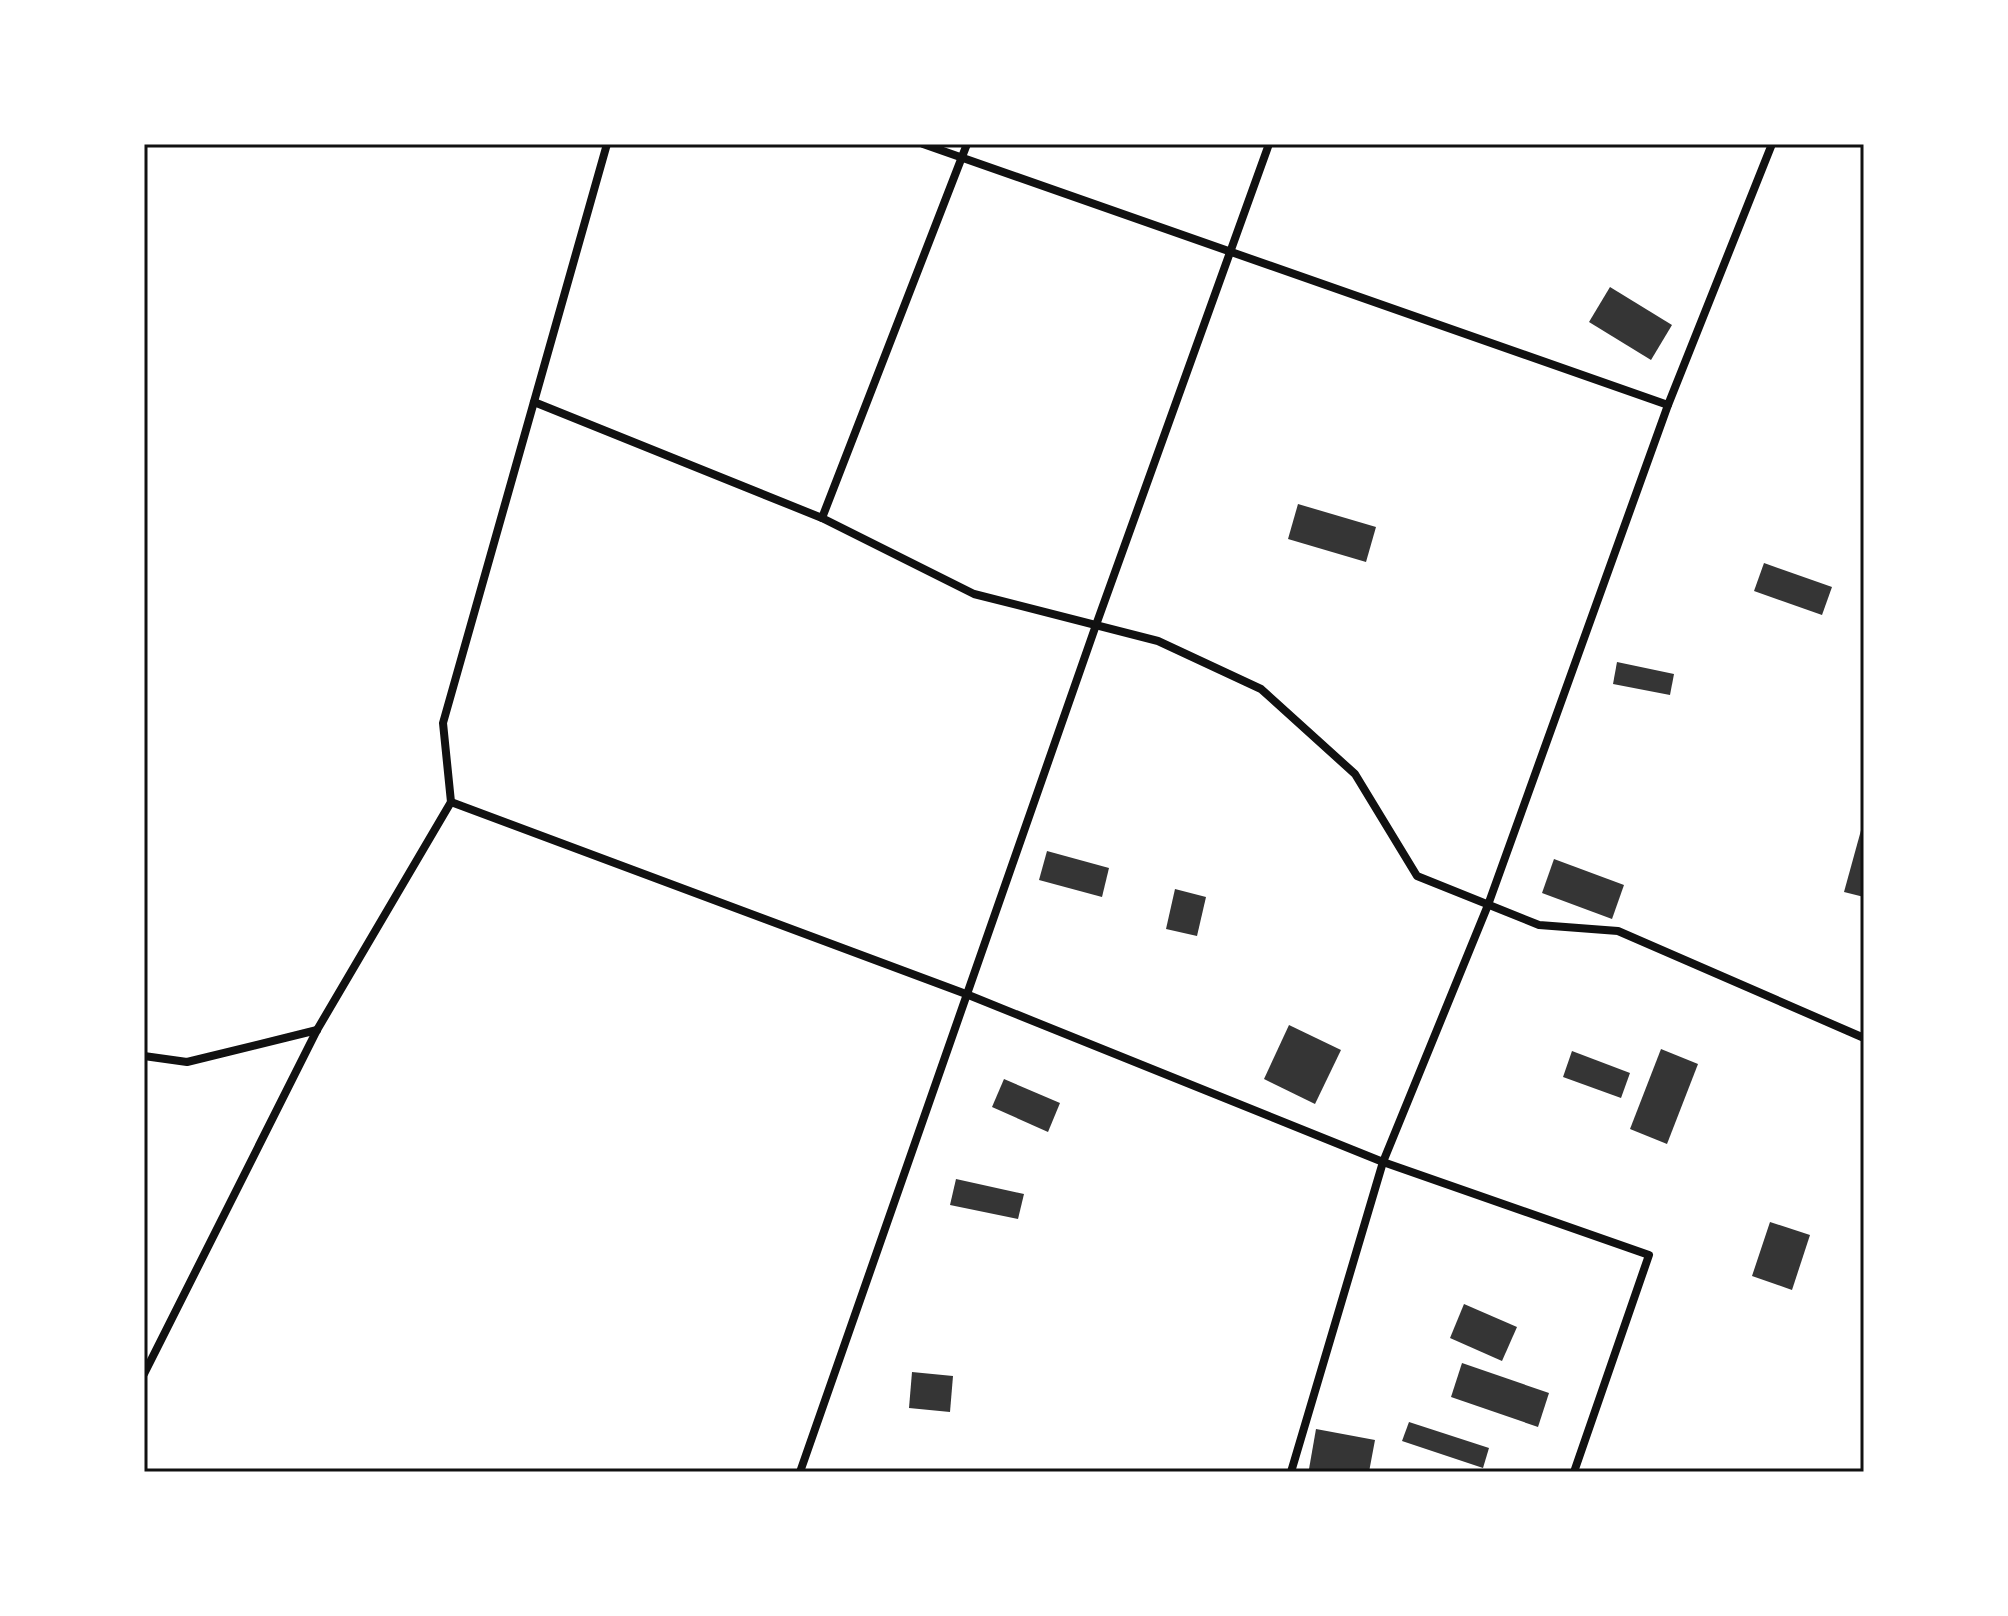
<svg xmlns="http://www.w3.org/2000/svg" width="2008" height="1616" viewBox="0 0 2008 1616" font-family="'Space Grotesk',sans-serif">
  <rect width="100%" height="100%" fill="#fff"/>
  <g fill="#353535">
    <path d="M1610,287L1672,325L1651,360L1589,322Z"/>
    <path d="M1298,504L1376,527L1366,562L1288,539Z"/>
    <path d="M1764,563L1832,587L1822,615L1754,591Z"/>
    <path d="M1617,662L1674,674L1670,695L1613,684Z"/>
    <path d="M1863,823H1864V897L1844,892Z"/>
    <path d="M1047,851L1109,868L1102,897L1039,880Z"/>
    <path d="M1554,859L1624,885L1612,919L1542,893Z"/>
    <path d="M1175,889L1206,897L1197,936L1166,929Z"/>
    <path d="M1289,1025L1341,1050L1315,1104L1264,1079Z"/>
    <path d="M1661,1049L1698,1064L1667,1144L1630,1129Z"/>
    <path d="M1572,1051L1630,1073L1621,1098L1563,1077Z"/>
    <path d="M1004,1079L1060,1103L1048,1132L992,1107Z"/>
    <path d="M956,1179L1024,1194L1018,1219L950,1205Z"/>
    <path d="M1770,1222L1810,1235L1792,1290L1752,1276Z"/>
    <path d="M1464,1304L1517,1327L1502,1361L1450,1338Z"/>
    <path d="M1462,1363L1549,1393L1538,1427L1451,1397Z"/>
    <path d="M912,1372L953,1376L950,1412L909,1408Z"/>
    <path d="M1409,1422L1489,1448L1483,1468L1402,1441Z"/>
    <path d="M1316,1429L1375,1440L1369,1472H1324L1309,1469Z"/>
  </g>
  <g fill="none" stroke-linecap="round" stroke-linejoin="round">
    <g stroke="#111" stroke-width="8">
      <path d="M923,144L1668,405"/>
      <path d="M534,402L822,518L974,594L1158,641L1261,689L1355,774L1417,876L1539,925L1618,931L1864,1038"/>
      <path d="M822,518L967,144"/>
      <path d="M451,802L966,994L1383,1162L1649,1255L1574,1472"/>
      <path d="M144,1056L187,1062L317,1030"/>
      <path d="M144,1374L317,1030L451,802L443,723L607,144"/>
      <path d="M800,1472L1096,625L1269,144"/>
      <path d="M1291,1472L1383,1162L1488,905L1668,405L1772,144"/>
    </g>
  </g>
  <rect width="2008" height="1616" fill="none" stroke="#ffffff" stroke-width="292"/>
  <rect x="146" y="146" width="1716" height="1324" fill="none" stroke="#111" stroke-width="3"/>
</svg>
